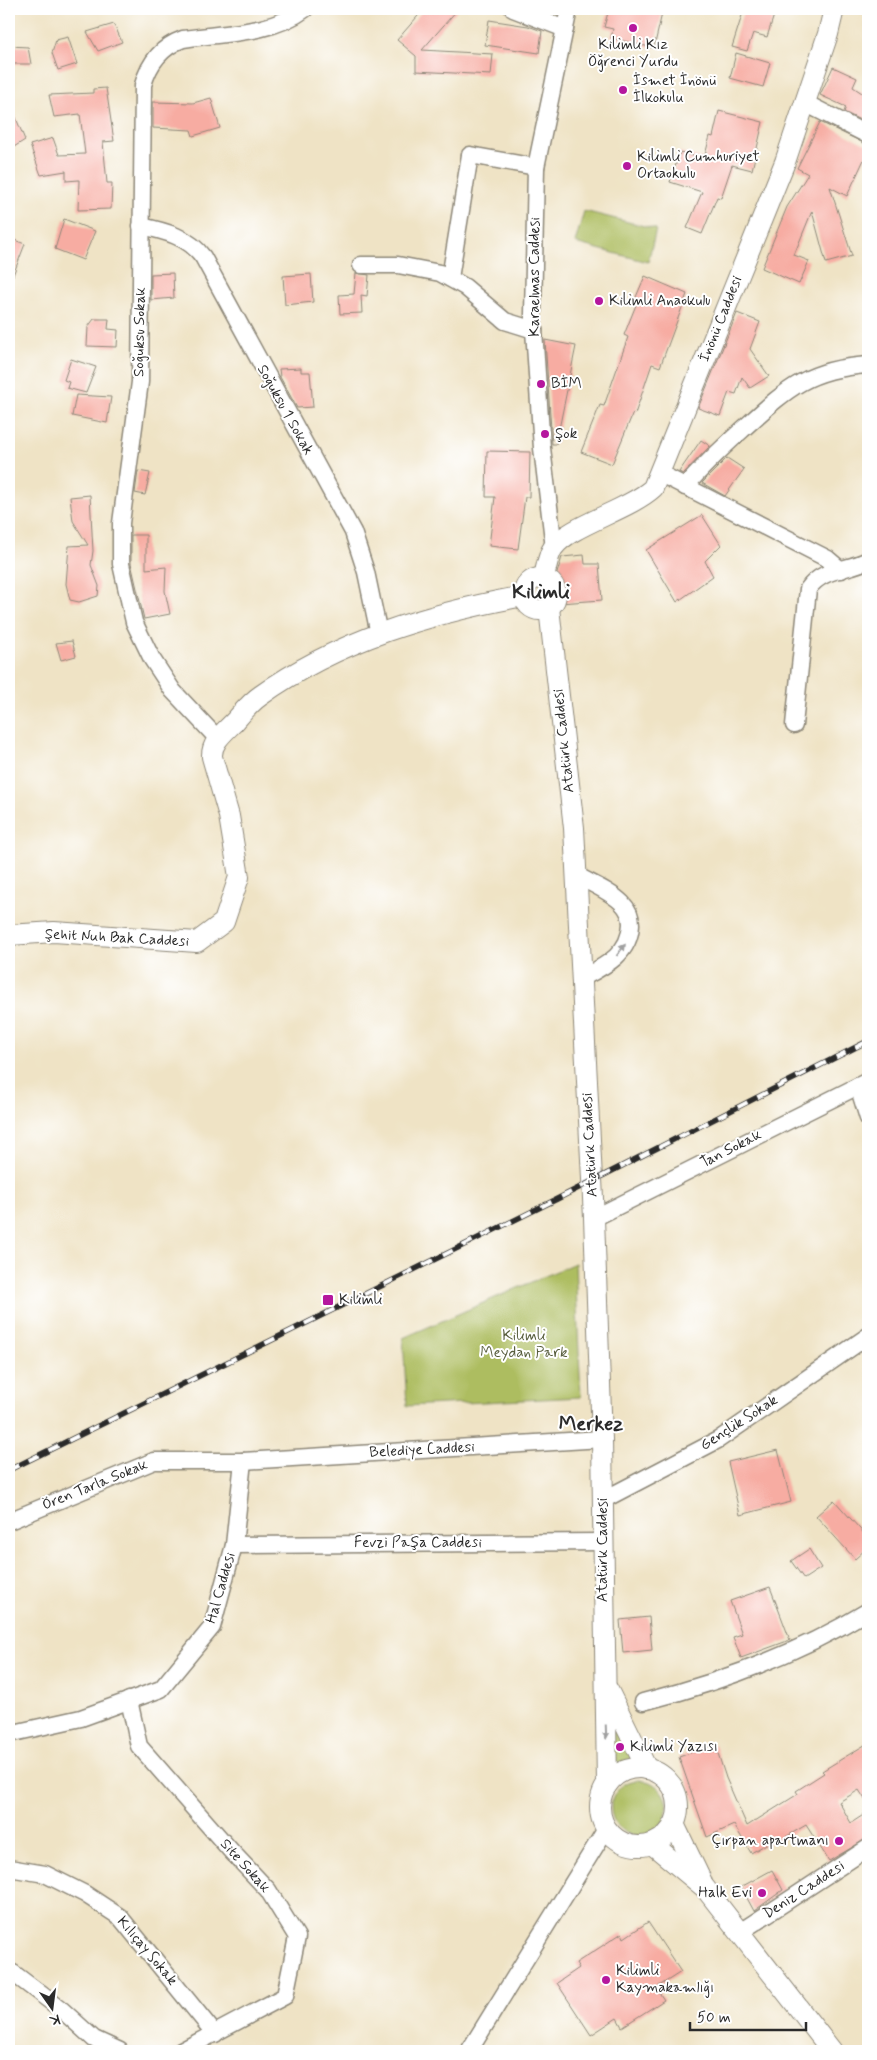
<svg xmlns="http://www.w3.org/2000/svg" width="877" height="2060" viewBox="0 0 877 2060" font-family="Mynerve,sans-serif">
  <rect width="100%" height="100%" fill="#fff"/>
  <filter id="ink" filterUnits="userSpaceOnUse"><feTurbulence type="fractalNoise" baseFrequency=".02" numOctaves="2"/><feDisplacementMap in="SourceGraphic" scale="10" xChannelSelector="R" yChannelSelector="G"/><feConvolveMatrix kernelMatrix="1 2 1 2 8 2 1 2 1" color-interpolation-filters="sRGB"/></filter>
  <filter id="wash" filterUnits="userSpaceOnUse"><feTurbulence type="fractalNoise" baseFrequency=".0096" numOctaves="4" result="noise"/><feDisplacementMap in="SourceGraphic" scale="20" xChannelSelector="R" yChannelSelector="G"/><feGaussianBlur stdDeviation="1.12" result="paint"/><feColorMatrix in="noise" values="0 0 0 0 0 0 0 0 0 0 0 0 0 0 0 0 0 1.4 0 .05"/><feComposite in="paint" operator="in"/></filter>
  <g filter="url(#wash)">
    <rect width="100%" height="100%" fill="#efe3c5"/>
    <g fill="#adbd61" stroke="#6c7446">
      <path d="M584,211L656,229L648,262L575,243Z"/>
      <path d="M575,1263L581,1397L407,1406L403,1338Z"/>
      <path d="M607,1692L638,1762L626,1764L610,1772Z"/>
      <circle cx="639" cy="1808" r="28"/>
    </g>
    <g id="blocks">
      <g fill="#f7aca2">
        <path d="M424,9H458L422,50L493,54L491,75L416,71V56L397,40Z"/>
        <path d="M609,9H663L654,48L611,38L613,29L604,27Z"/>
        <path d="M744,9H765L775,12L767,37L753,33L747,51L732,47Z"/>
        <path d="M489,20L528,26L542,31L539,53L485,45Z"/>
        <path d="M114,24L122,42L98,51L87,32Z"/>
        <path d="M68,37L77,64L58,70L52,53L56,40Z"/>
        <path d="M9,46L28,47L31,64H9Z"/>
        <path d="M736,53L770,63L763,87L730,78Z"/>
        <path d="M833,67L857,78L853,87L868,97V124L844,112L846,107L820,95Z"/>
        <path d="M106,88L114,141L103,142L107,183H112L111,209L78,210L79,180L66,181V171L41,175L30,145L53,138L59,155L85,154L80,114L54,117L49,95L93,93V89Z"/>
        <path d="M211,98L220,128L193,136L191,130L153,128V102L193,103Z"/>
        <path d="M9,101L25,140L9,150Z"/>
        <path d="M719,111L763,122L752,170L732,165L721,198L717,197L702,234L687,228L702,192L670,182L680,152L704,159L710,136L713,137Z"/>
        <path d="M820,122L868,145V151L847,196L830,187L852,256L826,263L812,211L794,255L809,261L799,284L762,268L787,207L808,174L797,168Z"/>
        <path d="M64,219L95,231L83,260L55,249Z"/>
        <path d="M9,238L25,244L10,283H9Z"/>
        <path d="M173,273L174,298L151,300V274Z"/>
        <path d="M356,273L369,275L367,296L361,295L362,313L340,314L339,295L354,294Z"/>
        <path d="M311,274L313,302L285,305L283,276Z"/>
        <path d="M645,276L687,294L660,367L652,364L635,414L633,413L612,464L581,452L600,405L604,406L628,337L624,335L636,305L633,304Z"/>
        <path d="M737,313L760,322L750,349L769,376L750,388L742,377L736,394L729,392L720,416L698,408Z"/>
        <path d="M94,319H109L108,329L118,330L117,347L87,346L88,327Z"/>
        <path d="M545,340L576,346L556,444H552Z"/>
        <path d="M71,359L96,367L86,393L67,388L69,382L64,380Z"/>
        <path d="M301,368V372H310L313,407L297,408L280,377L279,369Z"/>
        <path d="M76,395L111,397L107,423L72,416Z"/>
        <path d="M701,440L710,446L683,474L679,472Z"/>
        <path d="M487,451L530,452L529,497H525L518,549L489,546L495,497H486Z"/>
        <path d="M727,458L744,469L725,496L702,483Z"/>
        <path d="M138,471L150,473L145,495L135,493Z"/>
        <path d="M90,495L93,551L91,565L99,586L98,596L79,602L70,600L66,584L69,546L88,545L73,521L70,497Z"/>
        <path d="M702,515L721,545L705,561L713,576L677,602L646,550Z"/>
        <path d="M131,535H146V569L166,567L165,591L170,614L144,619L131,563Z"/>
        <path d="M584,555L585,564H599L602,600L560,603L554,597L548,596V588L555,580L562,557Z"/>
        <path d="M72,641L76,656L61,660L56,643Z"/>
        <path d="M778,1450L791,1502L740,1515L728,1462Z"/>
        <path d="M834,1500L868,1538V1547L855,1559L816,1516Z"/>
        <path d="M809,1549L821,1568L804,1579L791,1561Z"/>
        <path d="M770,1587L790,1640L741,1658L733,1637L742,1634L730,1601Z"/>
        <path d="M649,1617L652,1650L623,1653L620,1620Z"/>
        <path d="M868,1743V1804L859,1790L839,1802L851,1823L868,1812V1838L829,1861L806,1825L777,1842L775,1839L751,1853L734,1825L707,1837L679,1757L715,1744L726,1778L747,1826L798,1794L796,1791L824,1773L822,1771Z"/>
        <path d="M772,1870L783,1890L754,1911L741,1887Z"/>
        <path d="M648,1922L681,1972L656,1988L664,2000L622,2027L617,2018L591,2035L557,1983L579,1968L576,1963L622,1933L624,1938Z"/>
      </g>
    </g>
  </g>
  <g filter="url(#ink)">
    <use href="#blocks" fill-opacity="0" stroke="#8d8778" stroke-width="1"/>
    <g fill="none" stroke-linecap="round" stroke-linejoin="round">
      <g stroke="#8d8778" stroke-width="19">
        <g id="minor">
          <path d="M513,9L565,29"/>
          <path d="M805,103L868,135"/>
          <path d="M141,226C165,231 189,237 203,257L353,532L366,572L379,634"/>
          <path d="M361,265H398L440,273L465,287L505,321L534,330"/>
          <path d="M450,278L470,155L536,167"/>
          <path d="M659,473L828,559L841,570"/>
          <path d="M685,487C703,466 722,448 742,430C786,390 806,369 868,365"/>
          <path d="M554,548L542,448L533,315L536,167L569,9"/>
          <path d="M794,725L808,589C822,568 847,571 868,560"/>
          <path d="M218,739L173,691L152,659L134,622L121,564V523L140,382L143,85C149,63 161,47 183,39C222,33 272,34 305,9"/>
          <path d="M576,875C592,884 610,891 622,903C628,909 631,917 631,924C630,954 605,966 582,978"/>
          <path d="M858,1086L868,1118"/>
          <path d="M594,1218L868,1081"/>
          <path d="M603,1500L718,1440L868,1336"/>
          <path d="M9,1521L154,1461H243L602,1439"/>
          <path d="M234,1545L602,1542"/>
          <path d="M129,1700L139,1746L232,1852L268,1890L297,1937L285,1996L181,2051"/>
          <path d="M643,1702C722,1682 799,1653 868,1611"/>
          <path d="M9,1734L81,1718L161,1689L212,1627L234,1545L243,1461"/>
          <path d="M9,1868L45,1874L85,1894L120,1917L215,2034"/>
          <path d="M740,1932L868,1848"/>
          <path d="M9,1974L13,1973L62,2010L94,2039L120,2051"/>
          <path d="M469,2051L606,1829"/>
        </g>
      </g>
      <g stroke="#8d8778" stroke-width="22">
        <g id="major">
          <path d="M544,577C546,569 548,555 553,548C568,526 629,510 653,488L785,162L828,34L834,9"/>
          <circle cx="540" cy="594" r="16"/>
          <path d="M549,608L574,828L594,1218L602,1439L607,1785"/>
          <path d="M9,935L54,932L197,942L224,922L239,877L229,816L212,757C211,741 226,731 236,720C243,712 251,702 260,696C337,640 431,613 524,596"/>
          <path d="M608,1690L647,1769"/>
          <circle cx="639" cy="1807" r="39"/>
          <path d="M674,1824L702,1882"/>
          <path d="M652,1844L705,1888L832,2051"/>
        </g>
      </g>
      <use href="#minor" stroke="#fff" stroke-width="16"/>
      <use href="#major" stroke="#fff" stroke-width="20"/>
      <g stroke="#2b2b2b" stroke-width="5.5">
        <path id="rail" d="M9,1470L557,1199L868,1041"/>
      </g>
      <use href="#rail" stroke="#fff" stroke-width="4" stroke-dasharray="11" stroke-linecap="butt"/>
    </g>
    <defs><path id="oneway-solid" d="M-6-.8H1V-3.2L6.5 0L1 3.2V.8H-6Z" transform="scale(1.25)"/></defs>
    <g fill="#a0a0a0">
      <use href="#oneway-solid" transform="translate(621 950) rotate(-53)"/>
      <use href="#oneway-solid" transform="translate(606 1732) rotate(88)"/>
    </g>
  </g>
  <g fill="#b5179e" stroke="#fff" stroke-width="2">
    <circle cx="633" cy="28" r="5"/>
    <circle cx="623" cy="90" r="5"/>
    <circle cx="627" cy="166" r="5"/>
    <circle cx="599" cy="301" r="5"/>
    <circle cx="541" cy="384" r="5"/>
    <circle cx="545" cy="434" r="5"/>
    <rect x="322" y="1294" width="12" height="12" rx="2.5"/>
    <circle cx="620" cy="1747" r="5"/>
    <circle cx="839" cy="1841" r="5"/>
    <circle cx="762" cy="1893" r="5"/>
    <circle cx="606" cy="1980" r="5"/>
  </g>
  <g text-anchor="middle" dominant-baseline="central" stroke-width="4" stroke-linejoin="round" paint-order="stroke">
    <g font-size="15" fill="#2b2b2b" stroke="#fff" text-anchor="start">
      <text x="633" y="45" text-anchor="middle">Kilimli Kız<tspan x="633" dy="17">Öğrenci Yurdu</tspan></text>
      <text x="633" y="81">İsmet İnönü<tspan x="633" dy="17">İlkokulu</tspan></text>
      <text x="637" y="157">Kilimli Cumhuriyet<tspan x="637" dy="17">Ortaokulu</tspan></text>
      <text x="609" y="301">Kilimli Anaokulu</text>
      <text x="551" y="384">BİM</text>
      <text x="555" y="434">Şok</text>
      <text x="339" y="1300">Kilimli</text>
      <text x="630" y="1747">Kilimli Yazısı</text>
      <text x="829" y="1841" text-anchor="end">Çırpan apartmanı</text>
      <text x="752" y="1893" text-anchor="end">Halk Evi</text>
      <text x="616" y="1971">Kilimli<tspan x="616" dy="17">Kaymakamlığı</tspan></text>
    </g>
    <g font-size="15" fill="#2b2b2b" stroke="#fff">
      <text transform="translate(535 277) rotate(-90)">Karaelmas Caddesi</text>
      <text transform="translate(721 319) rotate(-68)">İnönü Caddesi</text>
      <text transform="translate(140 332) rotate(-89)">Soğuksu Sokak</text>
      <text transform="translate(285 410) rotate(61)">Soğuksu 1 Sokak</text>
      <text transform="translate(564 741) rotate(-96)">Atatürk Caddesi</text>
      <text transform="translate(117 938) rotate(3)">Şehit Nuh Bak Caddesi</text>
      <text transform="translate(590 1145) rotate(-93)">Atatürk Caddesi</text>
      <text transform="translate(731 1149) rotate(-27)">Tan Sokak</text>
      <text transform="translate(739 1423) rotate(-33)">Gençlik Sokak</text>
      <text transform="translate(422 1450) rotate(-3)">Belediye Caddesi</text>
      <text transform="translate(95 1485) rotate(-22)">Ören Tarla Sokak</text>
      <text x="418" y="1543">Fevzi Paşa Caddesi</text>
      <text transform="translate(603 1550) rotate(-90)">Atatürk Caddesi</text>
      <text transform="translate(221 1588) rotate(-74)">Hal Caddesi</text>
      <text transform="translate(245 1866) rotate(48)">Site Sokak</text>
      <text transform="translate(804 1890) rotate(-33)">Deniz Caddesi</text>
      <text transform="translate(147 1951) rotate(50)">Kılıçay Sokak</text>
    </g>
    <g font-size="15" fill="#585e3e" stroke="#fff">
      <text x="524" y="1336">Kilimli<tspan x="524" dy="17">Meydan Park</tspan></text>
    </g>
    <g font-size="20" font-weight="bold" fill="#2b2b2b" stroke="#fff">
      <text x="541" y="592">Kilimli</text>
      <text x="591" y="1424">Merkez</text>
    </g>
  </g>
  <rect width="877" height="2060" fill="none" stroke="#fff" stroke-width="30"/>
  <g transform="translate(52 2008) rotate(166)" stroke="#ffffff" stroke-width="4" paint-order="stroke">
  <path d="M0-4L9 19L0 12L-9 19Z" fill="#2b2b2b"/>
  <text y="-8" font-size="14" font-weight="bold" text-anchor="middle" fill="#2b2b2b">K</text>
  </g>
  <path d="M690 2022v8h116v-8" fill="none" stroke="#2b2b2b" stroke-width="2.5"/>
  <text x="697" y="2022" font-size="15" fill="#2b2b2b" stroke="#ffffff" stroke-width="4" paint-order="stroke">50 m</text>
</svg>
